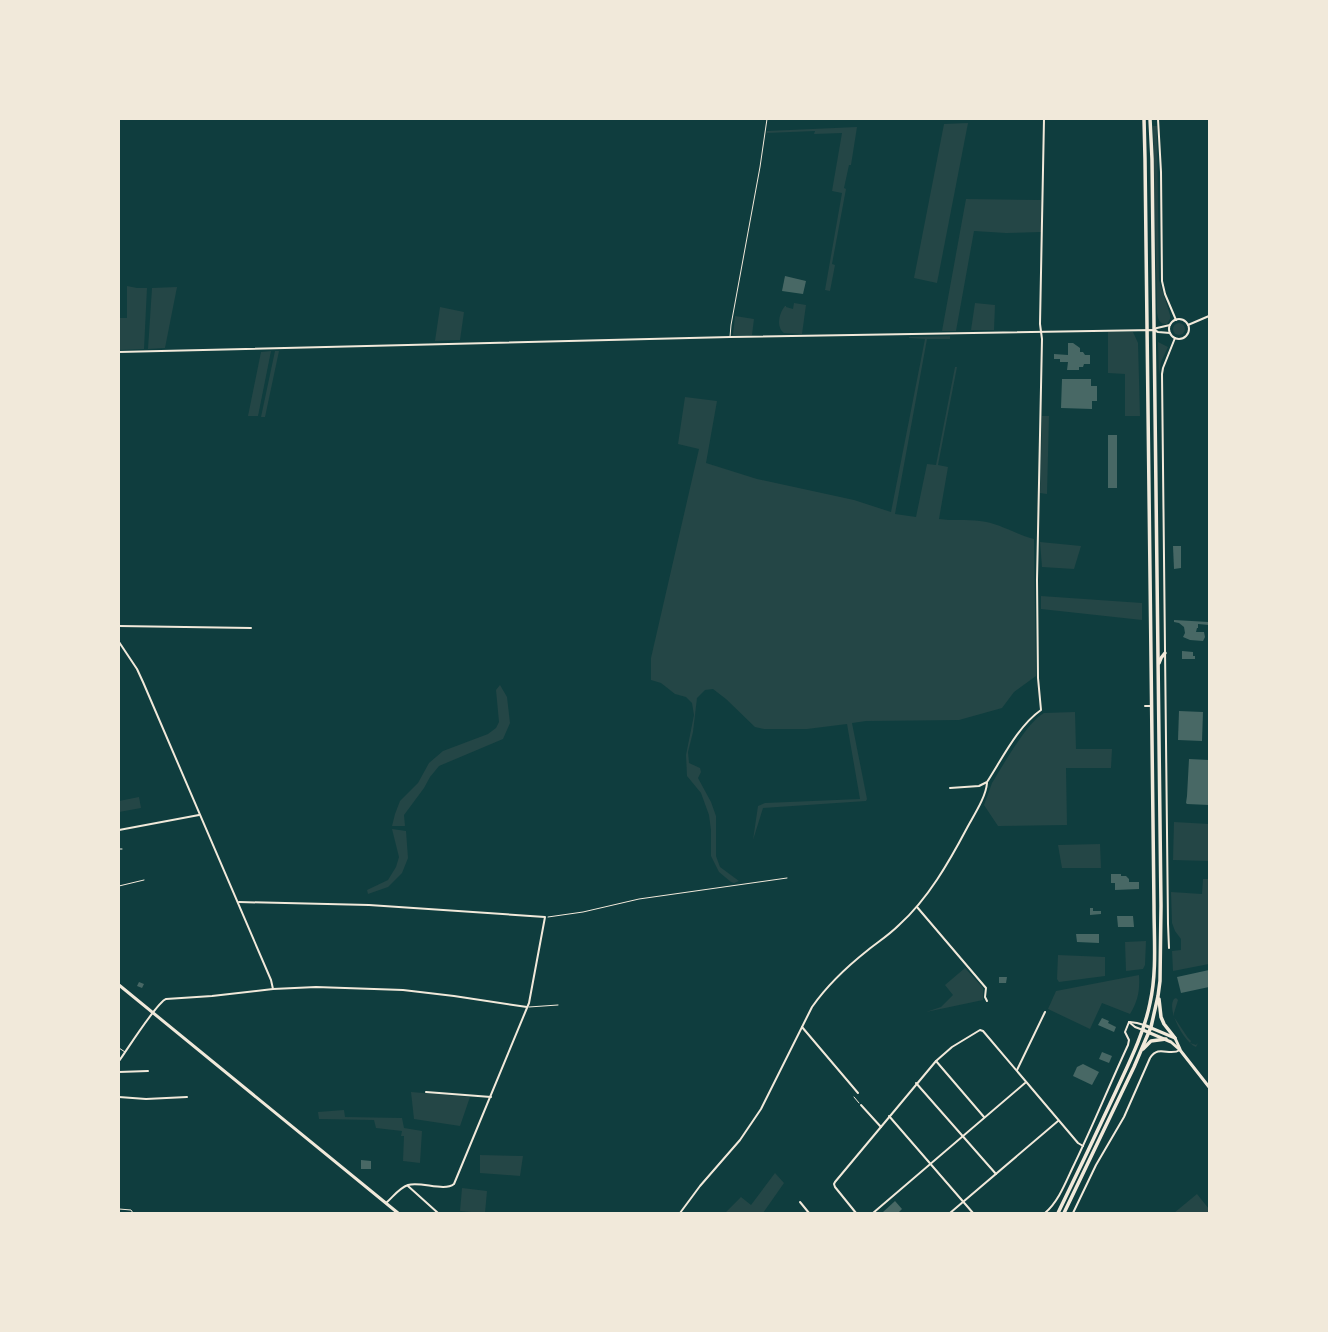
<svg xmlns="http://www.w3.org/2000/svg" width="1328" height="1332" viewBox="0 0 1328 1332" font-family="Roboto,sans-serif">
  <rect width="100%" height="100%" fill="#0f3d3e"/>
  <g fill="#244646">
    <path d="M968,123L937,283L914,278L944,124Z"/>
    <path d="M1153,126H1157L1159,280L1170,315V319L1167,324C1160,325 1158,319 1157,313Z"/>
    <path d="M857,127L851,165H849L844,188L846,189L832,264L835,265L830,291L825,290L842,193L832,191L842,133L814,134L815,131L767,133V131Z"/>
    <path d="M966,199L1041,200V232L1006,233L974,231L956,331H942Z"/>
    <path d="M127,286L137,288H147L144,349L119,350V318H127Z"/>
    <path d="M177,287L165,348L148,349L152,288Z"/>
    <path d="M794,303L806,305L802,334L784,333C776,327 779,313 785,306H786V307L793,309Z"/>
    <path d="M975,303L995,305L994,330H971Z"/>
    <path d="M440,307L464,312L460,340L435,341Z"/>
    <path d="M735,316L754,319L752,335H733Z"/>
    <circle cx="1179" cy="329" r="6"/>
    <path d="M1108,332H1133L1138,343L1140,416H1125V374L1108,373Z"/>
    <path d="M950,336V339H927L895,514L916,517L927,464L936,465L955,367H957L938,465L948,467L939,519C952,521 967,519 980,521C999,523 1015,534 1034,539L1036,676L1014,692L1002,708L959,720L866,721L852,723L867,799L866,801L763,808L753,840L758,806L765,803L860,799L847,724L807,729H764L755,727L726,699L713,689L705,690L697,698L693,732L688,752L689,763L700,768L701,772L698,778L711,802L716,816V856L720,867L739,881L734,883L731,882L719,872L711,856V830L709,815L701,793L687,776L686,755L694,715L692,703L686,697L675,694L661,683L651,680V658L699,449L678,444L685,397L717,401L706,463L757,479L854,500L891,512L925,339L909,338V337Z"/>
    <path d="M1158,342L1168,347L1161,362L1159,375Z"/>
    <path d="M271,351L258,416H248L261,352Z"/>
    <path d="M275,351H279L265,417H261Z"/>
    <path d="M1042,416H1049L1047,494L1040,493Z"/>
    <path d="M1040,542L1081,546L1074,569L1042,567Z"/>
    <path d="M1041,596L1142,603V620L1041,609Z"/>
    <path d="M500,685L507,697L510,723L503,739L439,766L430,777L424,788L404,815L405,826H392L395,814L400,801L418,783L429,763L443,751L488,734L496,728L499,722L496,690Z"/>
    <path d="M1075,712L1076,749H1112L1111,768H1066L1067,825L998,826L984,805L992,783C1003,765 1028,721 1044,713Z"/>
    <path d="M139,797L141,808L119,812V801Z"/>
    <path d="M1174,822L1209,824V861L1173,860Z"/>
    <path d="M392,829L406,831L408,858L402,873L388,887L368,894L367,890L388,880L396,867L399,857Z"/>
    <path d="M1100,844L1101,868H1062L1058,845Z"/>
    <path d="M1203,879H1209V964L1173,971L1172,951L1181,950V939L1175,931L1172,923L1171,892L1202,894Z"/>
    <path d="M1146,941L1145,965L1143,969L1126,971L1125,942Z"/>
    <path d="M1058,955L1105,957V976L1059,982L1057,979Z"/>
    <path d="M965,968L983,988V1000L926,1012L941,1007L953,995L945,985Z"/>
    <path d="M1139,975C1140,990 1138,1001 1130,1014L1102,1003L1090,1029L1048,1009L1056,991Z"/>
    <path d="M1176,998L1178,1000L1174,1013V1017L1188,1038L1191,1041L1190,1043L1196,1045L1198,1043L1196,1047C1185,1043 1166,1010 1174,999Z"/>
    <path d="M411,1092L470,1097L460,1126L414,1119Z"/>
    <path d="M344,1110L345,1117L402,1118L404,1128L422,1131L420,1163L403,1161L404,1136H401L402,1131L376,1128L374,1120L319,1119L318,1112Z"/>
    <path d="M480,1155L523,1156L520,1176L480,1173Z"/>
    <path d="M775,1173L784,1183L763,1213L726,1212L741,1197L751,1205Z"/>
    <path d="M462,1188L487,1191L485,1213H486H471V1212L460,1211Z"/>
    <path d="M1197,1194L1209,1209V1213H1174Z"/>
  </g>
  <g fill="#486865">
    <path d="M785,276L806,281L803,294L782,291Z"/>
    <path d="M1068,343H1073L1080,348V352H1083L1085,355H1090V364H1084L1083,367H1079V370H1067L1068,362H1060V359H1054V354L1068,355Z"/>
    <path d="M1062,379H1091V386H1097V401H1092V409L1061,408Z"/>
    <rect x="1108" y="435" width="9" height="53"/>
    <path d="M1173,546H1181V568L1174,569Z"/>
    <path d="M1174,620L1209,622V625L1198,624V628H1197L1196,632H1204L1205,637L1203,641L1190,640L1183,637L1185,633L1184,627L1179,623L1174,622Z"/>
    <path d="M1182,651L1193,652V656H1195V659H1182Z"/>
    <path d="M1179,711L1203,712L1202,741L1178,740Z"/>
    <path d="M1189,759L1209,760V805L1187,804L1186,803L1187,796Z"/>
    <path d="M1111,874H1121V876H1126L1129,879V882H1139V889L1115,890V883H1111Z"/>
    <path d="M1090,908H1093V911H1101V914L1090,915Z"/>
    <path d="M1117,916H1133L1134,927H1118Z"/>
    <path d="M1076,934H1099V943L1077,942Z"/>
    <path d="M1209,970V987L1181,993L1177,977Z"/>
    <path d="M999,977H1007L1006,983H999Z"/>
    <path d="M139,982L144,984L142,988L137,986Z"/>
    <path d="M1102,1018L1109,1021L1108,1023L1116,1027L1114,1032L1098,1025Z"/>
    <path d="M1102,1052L1112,1056L1109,1063L1099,1059Z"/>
    <path d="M1083,1064L1099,1072L1092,1085L1073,1076L1077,1067Z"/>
    <path d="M361,1160L371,1161V1169H361Z"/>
    <path d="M895,1201L902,1209L898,1213H884L883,1212Z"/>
  </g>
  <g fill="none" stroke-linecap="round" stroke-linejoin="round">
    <g stroke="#f1e9da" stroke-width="1">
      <path d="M548,917L583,912L639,899L787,878"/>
      <path d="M854,1097L859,1103"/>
    </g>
    <g stroke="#f1e9da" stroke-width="1">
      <path d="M730,337L731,325L760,167L767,119"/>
      <path d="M119,849H122"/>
      <path d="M119,886L144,880"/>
      <path d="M529,1007L558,1005"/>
      <path d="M119,1048L125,1052"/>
      <path d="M119,1209L131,1210L133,1213"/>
    </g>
    <g stroke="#f1e9da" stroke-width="2">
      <path d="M1158,119L1161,172L1162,281L1165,294L1176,320"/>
      <circle cx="1179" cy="329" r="10"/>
      <path d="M1188,325L1209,316"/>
      <path d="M1155,329L1157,328L1170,325"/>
      <path d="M119,352L730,337L1154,330L1158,332L1170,333"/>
      <path d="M119,626L251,628"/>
      <path d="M119,642L137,669L143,682L271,980L273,989"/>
      <path d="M1145,706H1152"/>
      <path d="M950,788L979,786L987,782C1002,759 1018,726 1041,710L1038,678L1037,580L1042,339L1040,324L1044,119"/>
      <path d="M119,830L199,815"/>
      <path d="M239,902L369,905L545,917L529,1003L454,1184C444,1192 421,1181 408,1185C399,1188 393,1197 386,1203"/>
      <path d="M917,907L986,988L985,997L987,1001"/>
      <path d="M1169,948L1168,924L1162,374L1163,368L1175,338"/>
      <path d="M1129,1022L1135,1027L1143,1030"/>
      <path d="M1130,1022L1137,1023L1144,1025"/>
      <path d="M802,1027L858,1093"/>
      <path d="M119,1061C127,1050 157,1002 166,999L212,996L273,989L316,987L403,990L454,996L527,1007"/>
      <path d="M936,1061L984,1117"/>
      <path d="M1017,1070L1045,1012"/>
      <path d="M119,1072L148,1071"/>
      <path d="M916,1083L996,1174"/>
      <path d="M426,1092L491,1097"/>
      <path d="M119,1097L146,1099L187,1097"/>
      <path d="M861,1105L881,1127"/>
      <path d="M889,1116L973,1213"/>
      <path d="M408,1186L438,1213"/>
      <path d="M800,1202L809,1213"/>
      <path d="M680,1213L700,1186L740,1140L761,1109L812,1007C826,987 849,965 868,950C878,942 889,935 899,925C928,899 949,862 967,828C974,815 986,797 987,783"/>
      <path d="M856,1213L835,1187L834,1184L835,1182L936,1061L952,1047L980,1030L983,1031L1078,1143L1083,1146"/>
      <path d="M873,1213L1025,1083"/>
      <path d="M950,1213L1058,1121"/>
      <path d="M1045,1213C1058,1202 1065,1184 1072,1169C1092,1128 1109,1086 1128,1045L1129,1040L1125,1032L1129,1022"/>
      <path d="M1073,1213L1096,1165L1124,1117L1150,1058C1159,1044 1169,1057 1180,1050"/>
    </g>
    <g stroke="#f1e9da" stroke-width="3">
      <path d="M119,985L398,1213"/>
      <path d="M1144,1025L1175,1038L1180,1049"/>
      <path d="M1143,1030L1171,1042L1180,1050L1209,1087"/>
    </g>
    <g stroke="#f1e9da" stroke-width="3.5">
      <path d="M1159,663L1161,658L1165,653"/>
      <path d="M1159,999L1161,1017L1164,1024L1175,1038"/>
      <path d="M1143,1049L1151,1041L1166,1039"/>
      <path d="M1058,1213C1078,1172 1098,1130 1117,1089C1130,1061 1144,1033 1150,1003C1157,972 1154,938 1154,906L1145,159L1144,119"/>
      <path d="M1064,1213L1134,1067L1151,1027L1158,996L1160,981L1161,906L1152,159L1150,119"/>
    </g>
  </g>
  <rect width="1328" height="1332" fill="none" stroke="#f1e9da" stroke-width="240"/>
</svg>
